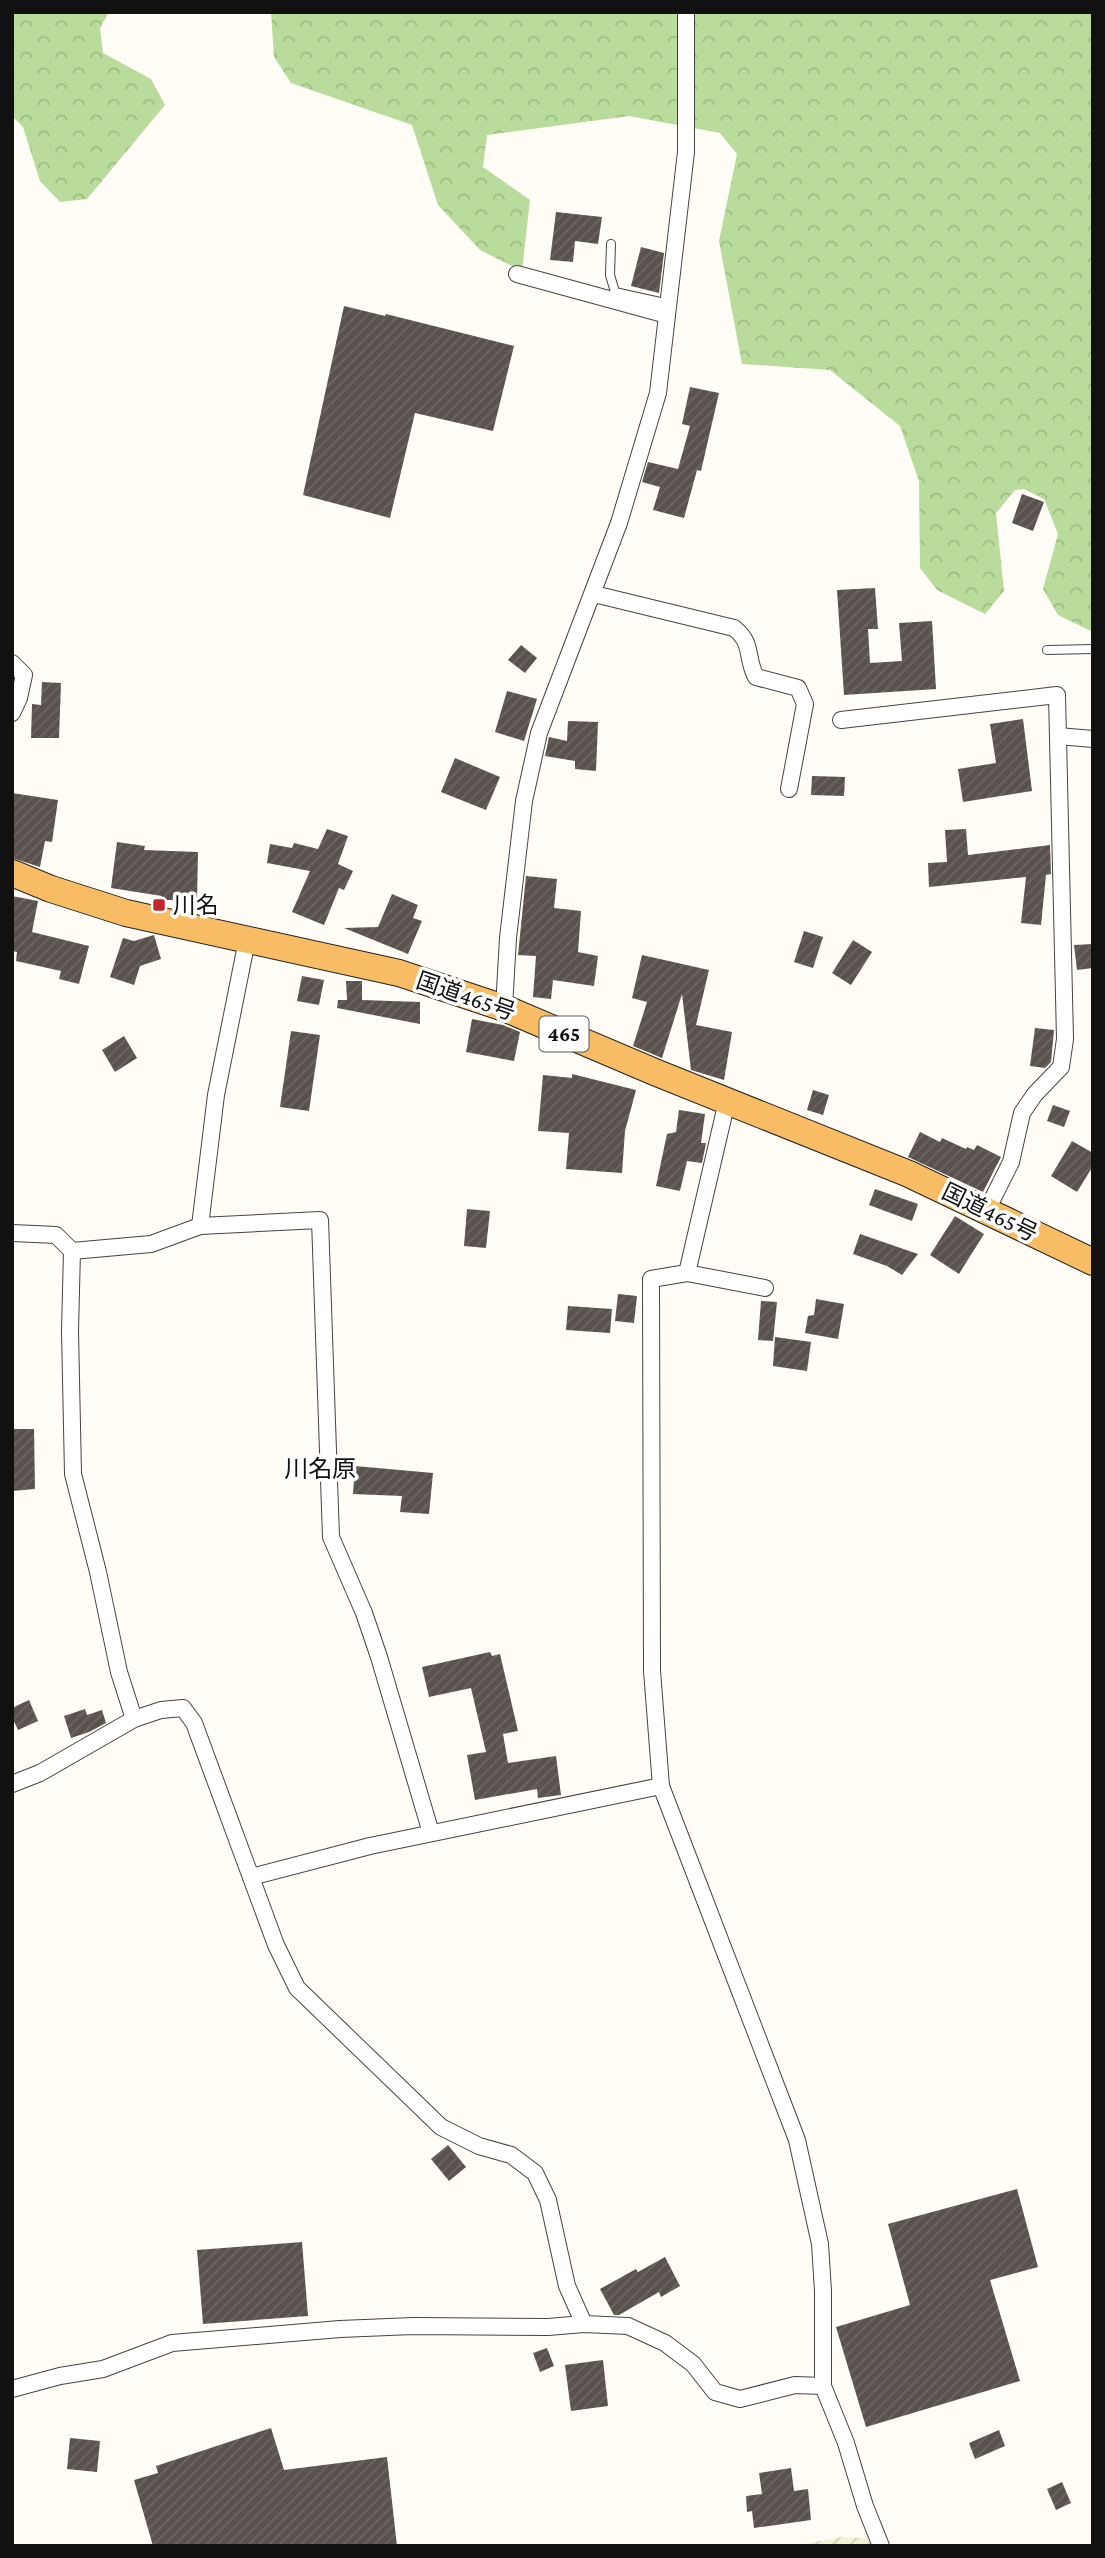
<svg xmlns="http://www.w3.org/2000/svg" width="1105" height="2558" viewBox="0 0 1105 2558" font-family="'Crimson Pro','Noto Sans JP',serif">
  <defs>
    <pattern id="farmland-furrows" width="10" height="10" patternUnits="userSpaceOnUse" patternTransform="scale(1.75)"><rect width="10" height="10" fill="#f6f3d4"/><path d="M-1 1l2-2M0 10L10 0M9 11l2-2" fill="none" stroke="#d2cfb5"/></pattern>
    <pattern id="forest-crowns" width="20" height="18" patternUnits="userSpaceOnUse" patternTransform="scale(1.75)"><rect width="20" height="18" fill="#b9dc9c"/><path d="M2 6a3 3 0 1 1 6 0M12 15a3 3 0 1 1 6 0" fill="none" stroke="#9ebc85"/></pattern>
    <pattern id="building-hatch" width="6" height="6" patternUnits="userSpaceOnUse" patternTransform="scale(1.75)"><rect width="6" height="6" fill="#5a524d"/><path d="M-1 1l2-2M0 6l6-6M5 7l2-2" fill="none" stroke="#6d6662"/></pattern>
  </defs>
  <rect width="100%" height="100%" fill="#fffdf5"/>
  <path fill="url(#farmland-furrows)" d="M841,2537L868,2538L871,2546H793Z"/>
  <g fill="url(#forest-crowns)">
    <path d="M12,12H109L100,28L103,53L151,79L165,105L87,199L60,202L40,181L23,127L12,116Z"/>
    <path d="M271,12H1093V632L1058,615L1043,589L1058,534L1044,499L1024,489L1015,490L996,513L1004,591L985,614L937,590L920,568L919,481L900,426L830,370L742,364L719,241L737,154L720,133L629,116L487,135L483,167L530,200L522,271L480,250L438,205L412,125L291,83L274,57Z"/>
  </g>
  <g fill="url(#building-hatch)">
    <path d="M556,212L602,217L598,244L575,241L573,262L550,260Z"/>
    <path d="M641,247L664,253L659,293L631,286Z"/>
    <path d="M344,306L385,316L386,314L514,346L493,431L415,413L390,518L303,495Z"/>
    <path d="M690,387L719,393L701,471L697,470L684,518L653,510L660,487L642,482L648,462L678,469L690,426L682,424Z"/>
    <path d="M1022,494L1044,502L1033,531L1012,523Z"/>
    <path d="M875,588L878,629H868L870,663L902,661L899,623L932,621L936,689L844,695L837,590Z"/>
    <path d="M521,645L537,658L525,673L508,660Z"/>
    <path d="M42,682L61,683L59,738H31L32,704L41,705Z"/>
    <path d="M507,691L537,699L524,741L495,732Z"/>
    <path d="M1023,719L1032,791L963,802L958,769L996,763L990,724Z"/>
    <path d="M568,721L598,722L596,771L575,769V761L545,756L549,737L567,741Z"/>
    <path d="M455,758L500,777L486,810L441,792Z"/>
    <path d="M812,776L845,777L844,796L811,795Z"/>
    <path d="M12,793L58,800L52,842L45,841L40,867L12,858Z"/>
    <path d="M327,829L348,836L338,864L353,871L344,890L339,888L324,925L292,912L310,871L267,863L270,844L292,848L294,843L318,849Z"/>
    <path d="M966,829L968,855L1050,845L1051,874L1046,875L1041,925L1021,923L1026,877L929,887L928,863L947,862L945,830Z"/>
    <path d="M117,842L145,846L144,850L198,852L197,900H162V896L111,888Z"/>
    <path d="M526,876L557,879L554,908L581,911L578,952L598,956L594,986L553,980L551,999L533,997L536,956L518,955Z"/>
    <path d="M392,894L418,905L413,918L422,921L408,954L344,928L378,927Z"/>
    <path d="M12,896L38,901L32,932L89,946L79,984L59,979L61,971L16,961L17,952L12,951Z"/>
    <path d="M804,931L823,937L813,968L794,962Z"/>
    <path d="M154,935L161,959L140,966L134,985L110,977L123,938L134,941Z"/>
    <path d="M853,940L872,952L851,985L832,973Z"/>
    <path d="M1093,944V968L1077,970L1074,945Z"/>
    <path d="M642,955L709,970L696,1025L732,1032L724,1080L691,1070L682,994L662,1058L633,1046L647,1002L632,998Z"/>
    <path d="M302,976L324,980L319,1005L297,1001Z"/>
    <path d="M346,981H362V1000L420,1002V1024L337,1008L338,1000H347Z"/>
    <path d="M472,1019L503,1025L520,1032L514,1061L466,1052Z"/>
    <path d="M1035,1028L1054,1030L1051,1062L1045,1068L1030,1066Z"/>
    <path d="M291,1031L320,1035L309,1111L280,1107Z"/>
    <path d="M124,1036L137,1058L115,1072L102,1050Z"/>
    <path d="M572,1074L636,1090L625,1131L622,1173L566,1169L569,1133L538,1131L543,1075L572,1078Z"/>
    <path d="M813,1090L829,1095L823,1115L807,1110Z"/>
    <path d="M1053,1105L1070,1111L1064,1127L1047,1121Z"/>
    <path d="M679,1110L705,1114L701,1143H706L702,1163L687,1161L680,1191L656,1186L667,1134L676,1132Z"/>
    <path d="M920,1132L940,1142L942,1138L966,1149L967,1147L974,1150L977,1145L1001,1157L983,1192L908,1157Z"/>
    <path d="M1072,1141L1093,1153V1166L1077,1192L1051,1176Z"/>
    <path d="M875,1189L918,1204L912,1221L869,1205Z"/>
    <path d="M467,1209L490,1211L486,1248L464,1246Z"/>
    <path d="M955,1216L984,1234L959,1274L930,1255Z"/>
    <path d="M860,1234L918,1254L902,1275L887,1266L853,1254Z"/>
    <path d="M618,1294L637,1296L634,1323L615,1321Z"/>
    <path d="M816,1299L844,1304L838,1339L805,1333L808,1316L814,1315Z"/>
    <path d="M761,1301L777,1302L773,1341L758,1340Z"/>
    <path d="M568,1306L612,1309L610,1333L566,1330Z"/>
    <path d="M775,1337L811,1342L807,1371L773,1366Z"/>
    <path d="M12,1429H34L35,1489L12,1491Z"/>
    <path d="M355,1466L433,1473L429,1514L400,1512L402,1496L353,1494Z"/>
    <path d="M490,1652L492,1656L500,1654L518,1731L503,1734L508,1763L556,1756L561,1795L538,1798L537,1789L475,1800L467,1755L486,1752L471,1688L429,1697L422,1667Z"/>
    <path d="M29,1700L38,1721L18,1730L12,1717V1708Z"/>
    <path d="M85,1709L87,1715L102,1710L106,1723L89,1732L71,1738L64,1716Z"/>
    <path d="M448,2145L466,2167L449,2181L431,2159Z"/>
    <path d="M1017,2189L1038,2267L990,2280L1020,2381L866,2427L836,2327L910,2305L888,2224Z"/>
    <path d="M302,2242L308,2316L203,2324L197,2250Z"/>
    <path d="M665,2257L680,2286L661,2297L659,2292L619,2315H614L600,2289L636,2269L638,2272Z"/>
    <path d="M547,2348L554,2366L540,2372L533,2353Z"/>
    <path d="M603,2360L608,2406L571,2411L565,2365Z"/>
    <path d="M271,2428L284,2470L387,2457L397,2546H153L134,2480L158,2473L156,2466Z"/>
    <path d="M999,2430L1005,2446L975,2459L969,2443Z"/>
    <path d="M70,2438L100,2441L97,2472L67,2469Z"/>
    <path d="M791,2468L794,2491L808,2489L811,2520L754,2528L752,2511L747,2512L746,2496L762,2494L759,2473Z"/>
    <path d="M1062,2482L1071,2503L1056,2510L1047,2489Z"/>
  </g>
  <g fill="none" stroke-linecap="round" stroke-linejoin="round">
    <g stroke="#444" stroke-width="10">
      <g id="service">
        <path d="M611,244L610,275L615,292L669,304"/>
        <path d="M1047,650L1093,649"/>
      </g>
    </g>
    <g stroke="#444" stroke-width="18">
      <g id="minor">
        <path d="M517,274L667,315"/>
        <path d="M594,594L734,628C754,644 745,656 756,677L798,688L805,704L789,789"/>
        <path d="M12,663L24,675L19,698L12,713"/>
        <path d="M841,720L1057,695L1065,1039L1061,1067L1035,1094L1022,1113L1011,1162L987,1210"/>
        <path d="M1058,736L1093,739"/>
        <path d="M504,1008L508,938L524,801L539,733L619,523L658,393L686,152V12"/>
        <path d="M727,1101L687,1273L651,1279L652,1671L661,1786L797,2140L820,2244L823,2291V2386L846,2443L865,2506L881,2546"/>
        <path d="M200,1226L216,1095L247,940"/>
        <path d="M12,1233L56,1235L72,1251L70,1331L73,1474L98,1572L119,1672L134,1719"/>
        <path d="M72,1251L151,1244L200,1226L320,1220L331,1537L364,1613L379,1657L431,1833"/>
        <path d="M687,1273L765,1288"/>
        <path d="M12,1784L40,1773L134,1719L161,1710L183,1708L194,1723L276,1945L297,1988L441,2127L479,2146L511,2155L535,2173L548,2200L567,2286L584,2324"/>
        <path d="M251,1877L370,1846L661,1786"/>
        <path d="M12,2389L60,2376L103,2369L172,2343L340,2329L413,2326L548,2327L584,2324L628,2326L665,2343L693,2364L715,2392L740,2399L795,2385L823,2386"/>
      </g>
    </g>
    <g stroke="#222" stroke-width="28">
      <path id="trunk" d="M12,873L51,889L126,913L399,973L504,1008L657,1073L909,1174L1093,1262"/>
    </g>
    <use href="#service" stroke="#fff" stroke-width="8"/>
    <use href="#minor" stroke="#fff" stroke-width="16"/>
    <use href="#trunk" stroke="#f7bc64" stroke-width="26"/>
  </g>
  <rect fill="#c4262e" stroke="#fff" stroke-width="2.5" x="152" y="898" width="14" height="14" rx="3.5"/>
  <g text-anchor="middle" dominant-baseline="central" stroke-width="7" stroke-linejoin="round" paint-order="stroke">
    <rect fill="#fff" stroke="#585858" stroke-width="2" x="539.5" y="1016.5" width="49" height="35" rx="5"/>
    <g font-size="21" font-weight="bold" fill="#111">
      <text x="564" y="1034">465</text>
    </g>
    <g font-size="23" fill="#111" stroke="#fff" text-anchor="start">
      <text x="173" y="905">川名</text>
    </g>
    <g font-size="23" fill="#111" stroke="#fff">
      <text transform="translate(466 996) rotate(19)">国道465号</text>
      <text transform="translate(990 1212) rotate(26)">国道465号</text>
    </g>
    <g font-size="24" fill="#111" stroke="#fff">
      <text x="320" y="1468">川名原</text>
    </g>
  </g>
  <rect width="1105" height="2558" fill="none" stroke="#111111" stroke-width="28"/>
</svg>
